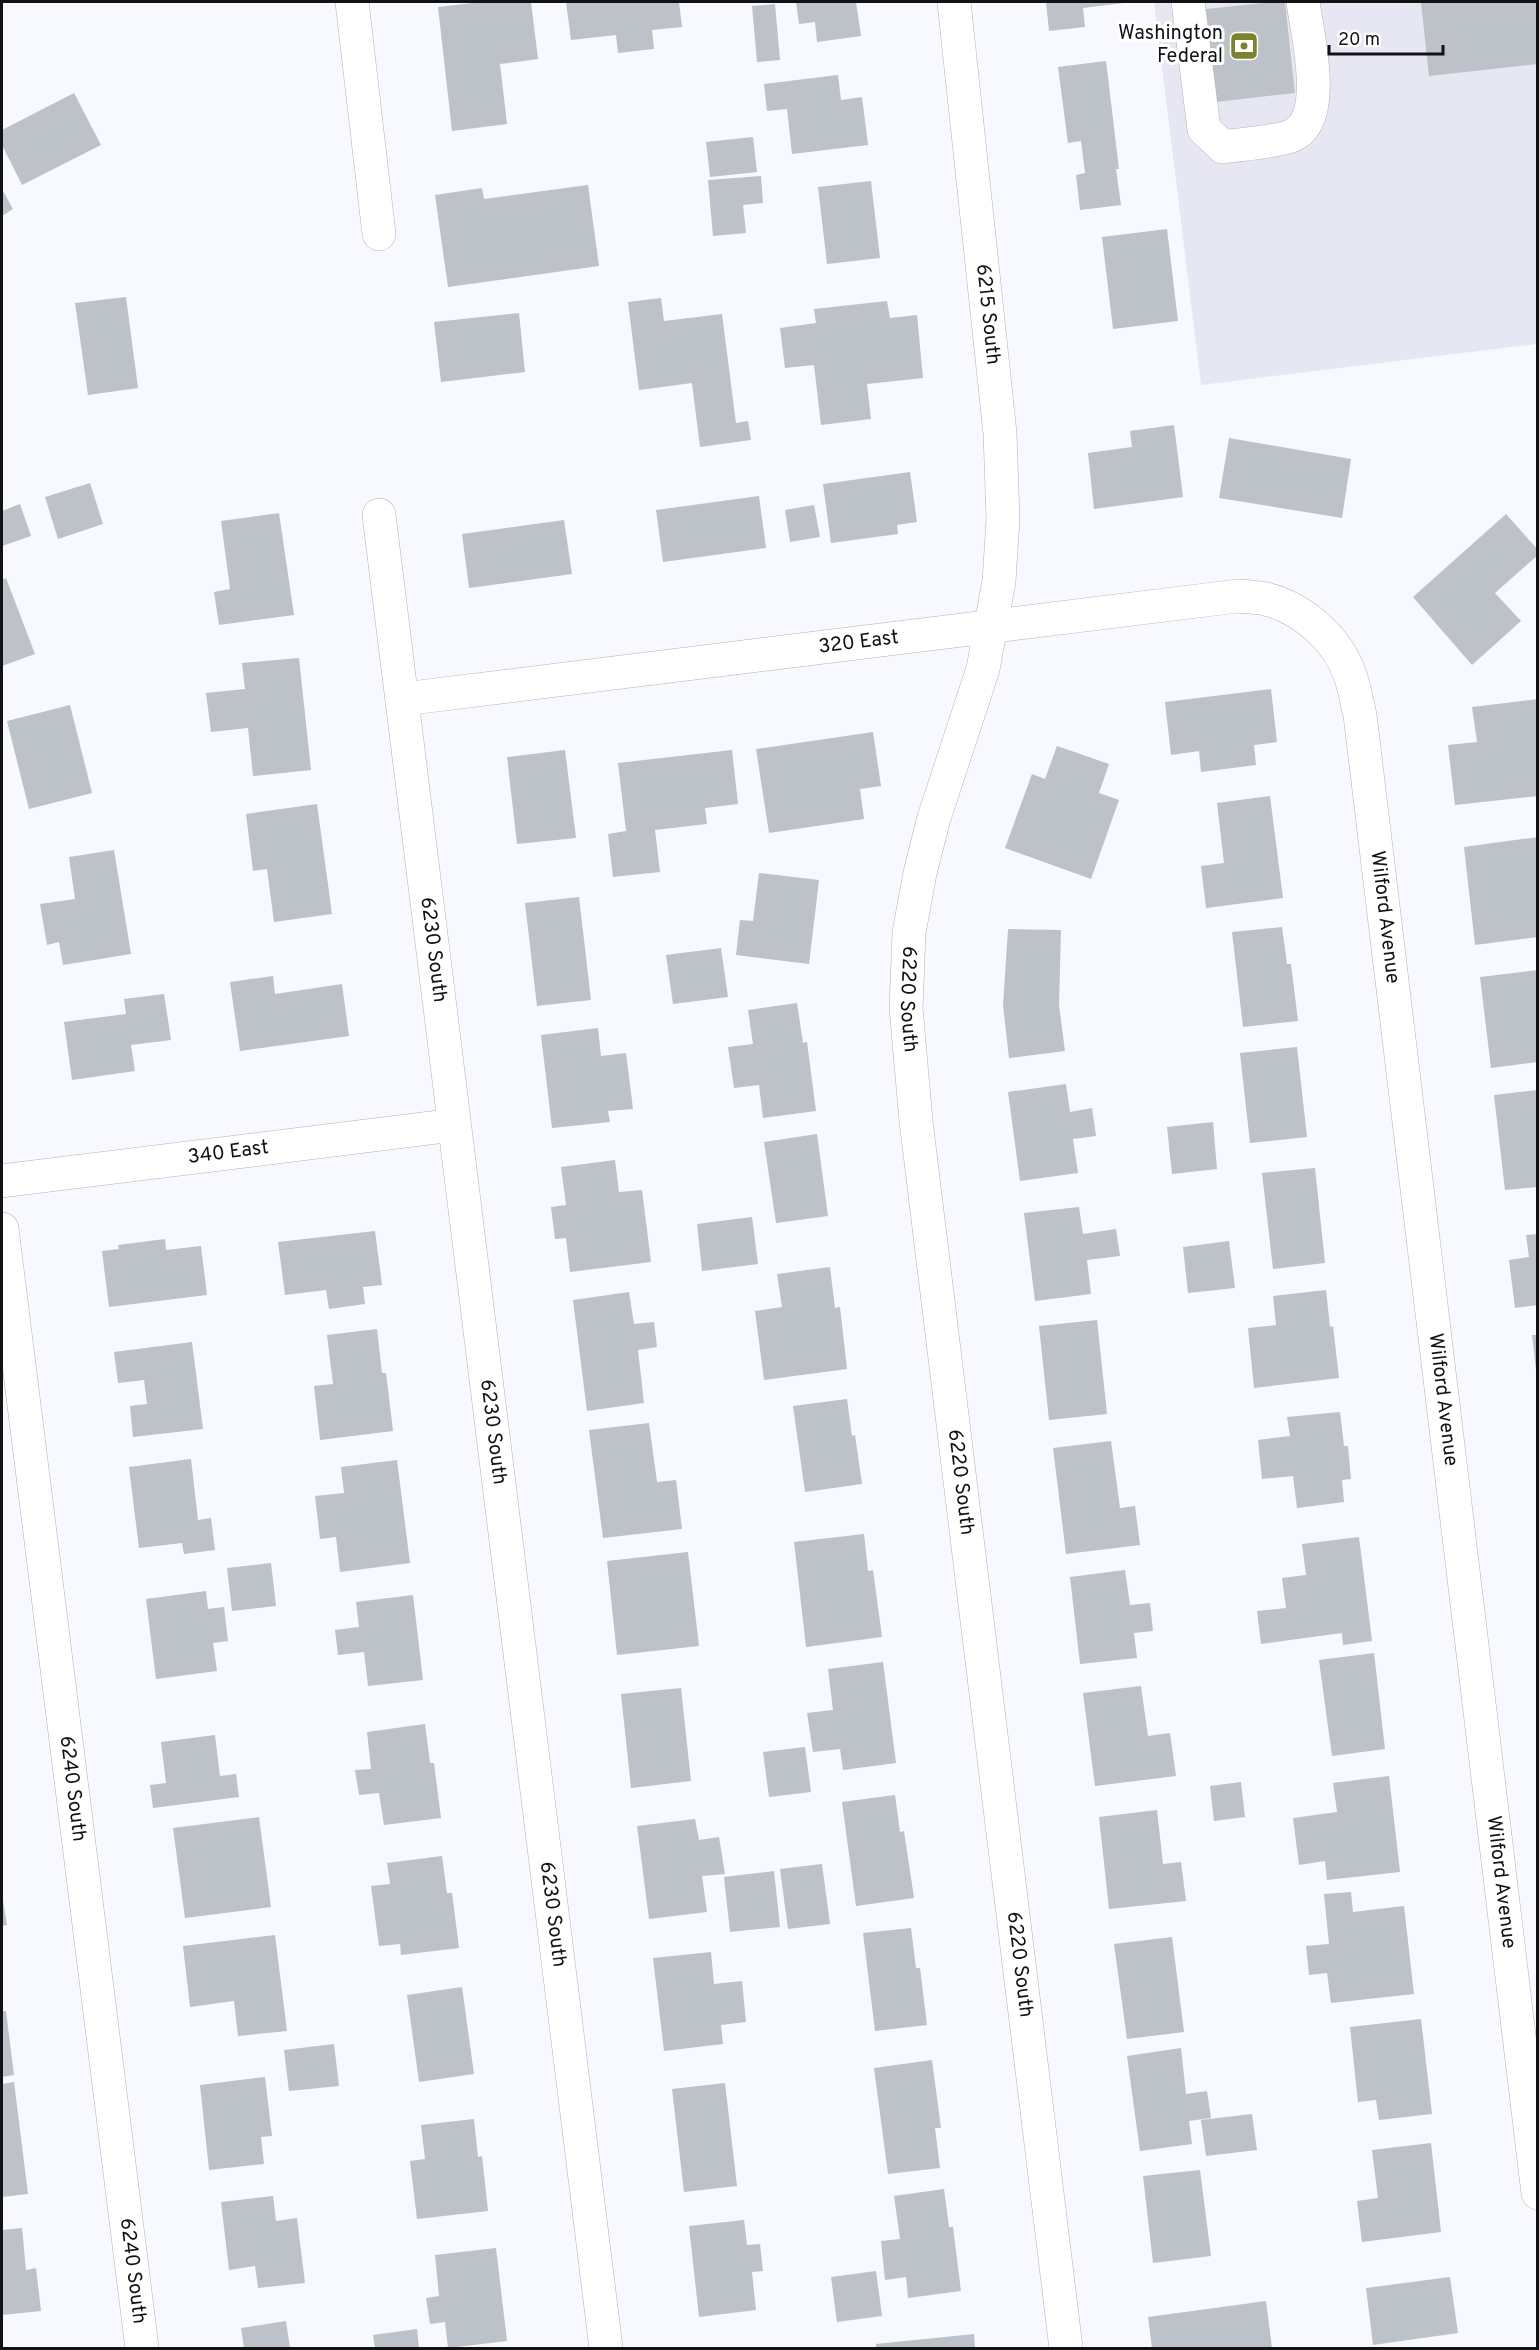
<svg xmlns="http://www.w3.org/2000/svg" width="1539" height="2350" viewBox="0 0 1539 2350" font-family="Overpass,sans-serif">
  <rect width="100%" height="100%" fill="#f8f8ff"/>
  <path fill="#e7e7f4" d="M1154,2H1537V344L1201,385Z"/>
  <g fill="#bcc2c8">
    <path d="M482,2H531L538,59L500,64L507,124L452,131L438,7Z"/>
    <path d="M566,2H679L682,27L652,30L654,49L618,53L616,35L571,40Z"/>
    <path d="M796,2H856L861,36L817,42L815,22L799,24Z"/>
    <path d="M1046,2H1124V3L1083,8L1085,27L1049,31Z"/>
    <path d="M1274,2H1285L1295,93L1216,102L1206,9Z"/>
    <path d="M1421,2H1538V64L1429,76Z"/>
    <path d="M775,4L780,60L757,62L752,6Z"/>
    <path d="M1106,61L1119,169H1116L1121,205L1080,210L1076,175L1085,173L1081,141L1068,143L1058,67Z"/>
    <path d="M838,75L841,100L862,97L868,145L792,154L787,109L767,111L764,84Z"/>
    <path d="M74,93L101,145L22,185L2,145V130Z"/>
    <path d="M753,137L757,172L710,177L706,142Z"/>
    <path d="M761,176L763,203L743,205L746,233L713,236L708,180Z"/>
    <path d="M871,181L880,258L827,264L818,187Z"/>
    <path d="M588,185L599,266L448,287L435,195L482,188L484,199Z"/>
    <path d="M2,189L13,209L2,216Z"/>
    <path d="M1167,229L1178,321L1113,329L1102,237Z"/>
    <path d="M126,297L138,388L88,395L75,303Z"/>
    <path d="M661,298L664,321L722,314L736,423L748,421L751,440L700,447L692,383L639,390L628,302Z"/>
    <path d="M887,301L890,318L917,315L923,378L867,384L871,419L821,425L814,365L785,368L780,328L816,323L814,309Z"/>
    <path d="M519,313L525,372L441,382L434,322Z"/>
    <path d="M1174,425L1183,497L1094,509L1088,453L1132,447L1130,431Z"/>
    <path d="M1229,438L1351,459L1342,518L1219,498Z"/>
    <path d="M910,472L917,522L897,525L898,534L831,543L823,484Z"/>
    <path d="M90,483L103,524L58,539L45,497Z"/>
    <path d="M759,496L766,548L663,562L656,510Z"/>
    <path d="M20,504L31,536L2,546V511Z"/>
    <path d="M814,505L820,537L790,542L785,510Z"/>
    <path d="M279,513L294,615L219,625L214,592L230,589L221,521Z"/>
    <path d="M1506,514L1538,550V555L1495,593L1521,621L1472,665L1413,597Z"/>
    <path d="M564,520L572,574L469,588L462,534Z"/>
    <path d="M6,578L35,654L2,666V580Z"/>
    <path d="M299,658L311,770L253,776L248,728L211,732L206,693L245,689L242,663Z"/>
    <path d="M1271,689L1277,742L1254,745L1256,765L1201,772L1199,751L1171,755L1165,702Z"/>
    <path d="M1538,699V796L1455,805L1448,745L1477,742L1472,707Z"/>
    <path d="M70,705L92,793L29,809L7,721Z"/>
    <path d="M873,732L881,786L860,789L864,819L769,833L756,749Z"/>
    <path d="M1057,746L1109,764L1099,793L1119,800L1091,879L1005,848L1032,774L1045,779Z"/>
    <path d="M565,750L576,838L517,844L507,757Z"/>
    <path d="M732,750L738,804L705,808L707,824L655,830L660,872L613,877L608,834L626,831L618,763Z"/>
    <path d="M1270,796L1283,898L1206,908L1201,866L1224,863L1217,803Z"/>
    <path d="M317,804L332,914L274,922L267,869L253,871L246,814Z"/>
    <path d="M1538,837V937L1475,945L1464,847Z"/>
    <path d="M114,850L131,954L63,965L59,942L47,945L40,904L75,899L69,857Z"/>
    <path d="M759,873L819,880L809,964L736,955L740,920L753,921Z"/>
    <path d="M579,897L591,1000L537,1006L525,903Z"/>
    <path d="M1282,927L1287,964H1291L1298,1021L1243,1027L1232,932Z"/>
    <path d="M1008,929L1061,930L1059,1005L1065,1051L1009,1058L1003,1005Z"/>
    <path d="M721,948L728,997L673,1004L666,955Z"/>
    <path d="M1538,970V1062L1491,1068L1480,977Z"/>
    <path d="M273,976L275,994L342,984L349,1036L240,1051L230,982Z"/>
    <path d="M164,994L171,1040L131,1045L135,1071L72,1080L64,1022L126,1014L124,999Z"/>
    <path d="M797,1003L803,1043L807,1042L816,1111L763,1118L759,1085L734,1088L728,1047L753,1044L748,1010Z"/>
    <path d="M598,1028L601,1056L626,1053L633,1109L608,1111L610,1122L552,1128L541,1035Z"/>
    <path d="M1297,1047L1307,1137L1250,1143L1240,1053Z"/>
    <path d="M1066,1084L1070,1112L1092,1108L1096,1136L1073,1139L1078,1173L1020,1181L1008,1092Z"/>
    <path d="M1538,1090V1187L1505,1190L1494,1095Z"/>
    <path d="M1213,1122L1217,1169L1172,1174L1167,1127Z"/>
    <path d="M817,1134L828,1216L776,1223L764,1142Z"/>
    <path d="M615,1160L619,1192L642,1190L651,1262L570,1272L566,1238L555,1239L551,1207L566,1205L561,1167Z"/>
    <path d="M1315,1168L1325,1263L1273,1269L1262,1173Z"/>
    <path d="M1079,1207L1083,1234L1116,1229L1120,1256L1087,1260L1091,1294L1035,1301L1024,1213Z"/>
    <path d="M752,1217L758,1264L702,1271L697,1224Z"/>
    <path d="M375,1231L382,1285L363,1287L365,1304L329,1309L326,1290L285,1295L278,1242Z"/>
    <path d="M1538,1234V1305L1515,1308L1509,1260L1529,1257L1526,1235Z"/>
    <path d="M165,1239L166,1250L201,1246L207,1295L109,1307L102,1251L119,1249L118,1245Z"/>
    <path d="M1229,1241L1235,1288L1188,1293L1183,1247Z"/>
    <path d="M830,1267L835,1308L840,1307L847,1369L764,1380L755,1311L782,1307L777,1274Z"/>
    <path d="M1326,1290L1330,1327L1333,1326L1339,1378L1254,1388L1248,1328L1276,1325L1273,1296Z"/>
    <path d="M629,1292L634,1324L654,1322L657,1347L638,1350L644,1403L587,1411L573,1300Z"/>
    <path d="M1097,1320L1107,1414L1049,1420L1039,1326Z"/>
    <path d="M377,1329L382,1373H386L393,1431L320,1440L314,1386L333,1384L327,1335Z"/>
    <path d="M1532,1335H1538V1370H1536Z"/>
    <path d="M192,1342L203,1429L133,1437L130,1406L147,1404L144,1380L118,1383L114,1352Z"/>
    <path d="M847,1399L852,1436L855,1435L862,1484L805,1492L793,1406Z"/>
    <path d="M1340,1412L1344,1446H1348L1351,1479L1342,1480L1344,1502L1297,1508L1293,1476L1262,1479L1258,1440L1290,1436L1287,1417Z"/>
    <path d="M649,1423L657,1482L676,1480L682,1529L603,1538L589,1430Z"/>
    <path d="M1111,1441L1120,1508L1135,1506L1140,1545L1066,1554L1053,1448Z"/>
    <path d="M191,1459L198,1520L211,1518L215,1550L184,1554L182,1543L139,1548L129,1467Z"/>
    <path d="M397,1460L410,1563L340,1572L336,1537L320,1539L315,1496L344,1493L341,1467Z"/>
    <path d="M864,1534L868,1571L873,1570L882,1637L806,1647L794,1542Z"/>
    <path d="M1359,1537L1372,1641L1343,1645L1342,1633L1261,1644L1257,1611L1286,1608L1282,1578L1306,1575L1302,1544Z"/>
    <path d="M688,1552L699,1646L617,1655L607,1561Z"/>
    <path d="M271,1563L276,1606L232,1611L227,1568Z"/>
    <path d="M1125,1570L1130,1605L1150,1603L1153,1631L1134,1633L1137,1658L1080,1664L1070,1577Z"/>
    <path d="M206,1591L208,1609L224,1607L228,1641L213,1643L217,1671L156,1679L146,1599Z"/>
    <path d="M413,1595L423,1680L368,1686L364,1652L338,1655L335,1630L359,1627L356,1602Z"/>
    <path d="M1374,1653L1385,1749L1332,1756L1319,1660Z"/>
    <path d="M883,1662L896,1763L843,1770L840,1749L813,1752L807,1713L833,1710L828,1669Z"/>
    <path d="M1141,1686L1148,1736L1170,1733L1176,1776L1095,1786L1083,1693Z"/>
    <path d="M681,1688L691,1781L631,1788L621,1694Z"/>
    <path d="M425,1724L430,1763H434L441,1818L384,1825L379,1793L359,1795L355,1770L371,1769L367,1732Z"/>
    <path d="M215,1735L220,1776L236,1774L239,1797L153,1808L150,1785L166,1783L161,1742Z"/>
    <path d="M805,1747L811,1792L769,1797L763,1752Z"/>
    <path d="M1389,1776L1400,1872L1327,1880L1325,1861L1299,1865L1293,1818L1337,1812L1333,1783Z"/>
    <path d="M1241,1782L1245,1817L1214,1821L1210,1786Z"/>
    <path d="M895,1795L900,1832L904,1831L914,1898L856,1906L842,1802Z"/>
    <path d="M1157,1810L1163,1864L1181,1862L1186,1901L1109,1909L1099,1817Z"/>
    <path d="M259,1817L271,1907L185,1918L173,1828Z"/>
    <path d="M695,1819L699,1840L719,1837L725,1874L702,1876L707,1912L649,1919L637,1826Z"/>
    <path d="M442,1856L447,1893H452L459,1948L401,1955L400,1944L379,1946L371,1886L390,1884L387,1863Z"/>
    <path d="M822,1864L830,1924L788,1929L780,1869Z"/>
    <path d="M774,1871L780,1927L730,1932L724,1877Z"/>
    <path d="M1351,1892L1353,1912L1404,1906L1414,1994L1331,2003L1327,1973L1309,1975L1306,1946L1329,1944L1324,1894Z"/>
    <path d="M2,1894L7,1925L2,1926Z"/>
    <path d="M911,1928L916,1968H920L927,2025L875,2031L863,1933Z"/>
    <path d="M275,1935L287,2031L238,2036L234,2001L190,2007L183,1946Z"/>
    <path d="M1172,1937L1184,2032L1127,2039L1114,1944Z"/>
    <path d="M711,1952L714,1984L742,1981L746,2022L721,2025L723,2044L664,2051L653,1958Z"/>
    <path d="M462,1987L474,2074L419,2082L407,1995Z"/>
    <path d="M2,2011H6L14,2075L2,2077Z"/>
    <path d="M1421,2019L1432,2114L1379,2120L1376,2100L1358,2102L1350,2027Z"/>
    <path d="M334,2044L339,2086L289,2091L284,2050Z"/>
    <path d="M1181,2048L1186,2094L1207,2091L1211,2118L1189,2121L1192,2144L1140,2151L1127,2056Z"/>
    <path d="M932,2060L941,2128H935L940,2168L888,2174L874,2068Z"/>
    <path d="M265,2077L272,2136L261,2137L264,2164L209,2170L200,2085Z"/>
    <path d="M14,2082L28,2194L2,2197V2084Z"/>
    <path d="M725,2083L737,2186L684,2192L672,2089Z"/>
    <path d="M1252,2114L1257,2150L1206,2156L1201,2120Z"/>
    <path d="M474,2119L478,2157L482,2156L488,2211L417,2219L410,2161L425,2159L421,2125Z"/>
    <path d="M1431,2143L1441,2232L1362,2242L1357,2201L1378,2198L1372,2150Z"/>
    <path d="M1200,2170L1211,2256L1153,2263L1143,2176Z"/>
    <path d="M944,2189L949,2227H953L961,2291L908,2298L906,2277L885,2280L881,2241L900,2239L894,2196Z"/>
    <path d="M273,2196L276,2221L297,2218L305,2283L258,2288L255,2266L229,2270L221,2202Z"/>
    <path d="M744,2220L747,2245L760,2244L763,2271L752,2272L756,2310L699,2317L689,2226Z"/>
    <path d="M22,2228L26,2270L36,2268L41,2311L2,2315V2230Z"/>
    <path d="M496,2248L507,2341L448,2348L445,2322L430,2324L426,2298L439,2296L435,2255Z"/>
    <path d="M876,2271L882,2316L837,2322L831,2277Z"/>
    <path d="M1450,2277L1458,2333L1373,2345L1366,2288Z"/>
    <path d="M1266,2301L1272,2348H1152L1148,2317Z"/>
    <path d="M286,2321L290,2348H244L241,2328Z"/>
    <path d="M417,2329L419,2348H375L373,2335Z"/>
    <path d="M974,2334L975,2348H876V2344Z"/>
  </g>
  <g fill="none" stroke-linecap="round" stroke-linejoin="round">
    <g stroke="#b1b1b8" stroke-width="34">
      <g id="minor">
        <path d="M352,2L379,234"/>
        <path id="s1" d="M954,2L1000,433L1003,519L999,581L983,669L934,818L920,873L909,933L906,1008L916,1121L1066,2348"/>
        <path d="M1188,2L1204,129L1223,147C1241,144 1276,142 1291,136C1330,121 1307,33 1303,2"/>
        <path id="s2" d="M379,515L606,2348"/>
        <path id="s3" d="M403,699L1238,596C1247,597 1257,597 1266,599C1304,609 1339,640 1351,678C1355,690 1357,703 1360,715L1538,2193"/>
        <path id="s4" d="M2,1181L454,1125"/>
        <path id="s5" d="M2,1229L142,2348"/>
      </g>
    </g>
    <use href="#minor" stroke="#fff" stroke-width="33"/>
  </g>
  <defs>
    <g id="bank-square" transform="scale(1.5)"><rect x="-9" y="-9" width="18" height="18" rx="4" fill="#7c832e" stroke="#fff"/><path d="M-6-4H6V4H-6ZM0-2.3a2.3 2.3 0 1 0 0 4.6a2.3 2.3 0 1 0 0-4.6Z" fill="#fff"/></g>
  </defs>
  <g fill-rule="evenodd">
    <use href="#bank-square" x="1244" y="46"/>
  </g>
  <g text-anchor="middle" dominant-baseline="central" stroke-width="6" stroke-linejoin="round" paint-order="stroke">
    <g font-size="20" fill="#121215" stroke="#fff" text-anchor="end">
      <text x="1223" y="34">Washington<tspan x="1223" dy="23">Federal</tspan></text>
    </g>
    <g font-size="20" fill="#121215" stroke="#fff">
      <text stroke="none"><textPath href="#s1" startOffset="314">6215 South</textPath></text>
      <text stroke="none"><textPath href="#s3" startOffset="459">320 East</textPath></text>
      <text stroke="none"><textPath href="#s3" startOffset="1232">Wilford Avenue</textPath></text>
      <text stroke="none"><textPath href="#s2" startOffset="438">6230 South</textPath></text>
      <text stroke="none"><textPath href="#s1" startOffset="1012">6220 South</textPath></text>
      <text stroke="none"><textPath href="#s4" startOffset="228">340 East</textPath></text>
      <text stroke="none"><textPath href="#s3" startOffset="1718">Wilford Avenue</textPath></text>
      <text stroke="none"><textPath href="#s2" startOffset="924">6230 South</textPath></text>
      <text stroke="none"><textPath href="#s1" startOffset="1498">6220 South</textPath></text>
      <text stroke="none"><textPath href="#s5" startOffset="564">6240 South</textPath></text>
      <text stroke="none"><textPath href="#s3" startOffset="2204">Wilford Avenue</textPath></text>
      <text stroke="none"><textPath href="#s2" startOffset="1410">6230 South</textPath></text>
      <text stroke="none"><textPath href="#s1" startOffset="1984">6220 South</textPath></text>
      <text stroke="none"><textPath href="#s5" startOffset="1050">6240 South</textPath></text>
    </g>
  </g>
  <rect width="1539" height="2350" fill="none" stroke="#121215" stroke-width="6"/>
  <path d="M1329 45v9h114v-9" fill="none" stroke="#121215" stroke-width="3"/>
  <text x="1338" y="45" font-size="18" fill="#121215" stroke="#ffffff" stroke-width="4.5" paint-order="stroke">20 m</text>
</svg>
